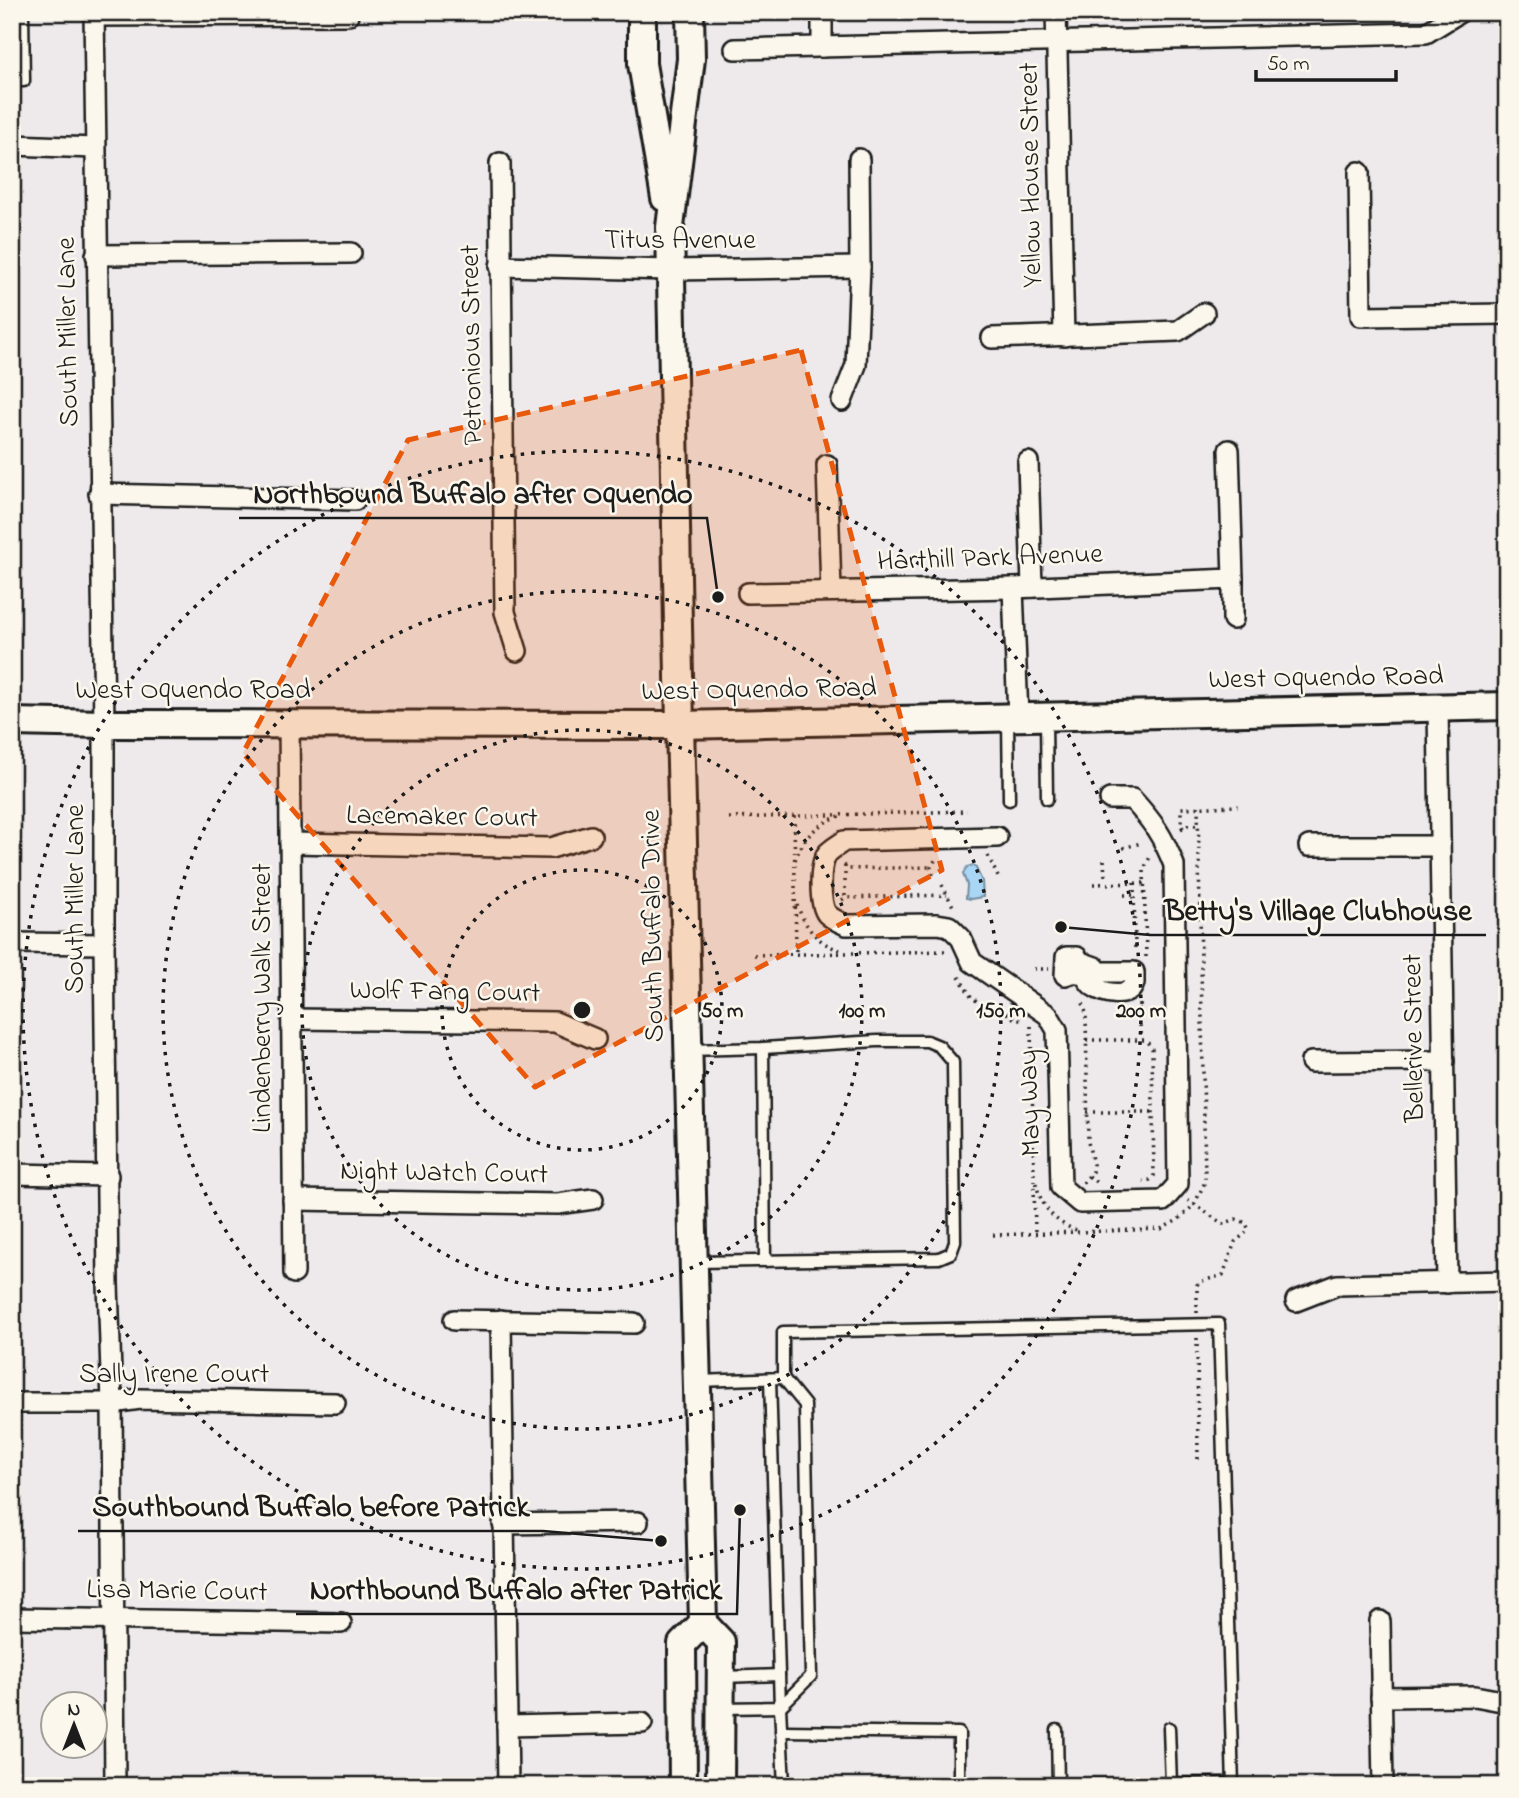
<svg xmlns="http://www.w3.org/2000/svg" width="1519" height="1798" viewBox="0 0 1519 1798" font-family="'Indie Flower',sans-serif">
  <rect width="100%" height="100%" fill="#eeeaec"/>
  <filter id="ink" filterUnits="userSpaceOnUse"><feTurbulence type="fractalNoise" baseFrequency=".0143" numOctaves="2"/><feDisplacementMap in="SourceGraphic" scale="14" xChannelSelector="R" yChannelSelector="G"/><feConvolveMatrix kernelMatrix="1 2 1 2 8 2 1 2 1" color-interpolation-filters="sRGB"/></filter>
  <g filter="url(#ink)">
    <path fill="#aad6f6" stroke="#718c9f" stroke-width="2" d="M973,865L975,866L982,881L983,897L971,899L966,898L967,885L963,874L967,867Z"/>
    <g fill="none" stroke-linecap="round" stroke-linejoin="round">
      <g stroke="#1c1c1c" stroke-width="15">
        <g id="lane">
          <path d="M12,81H24L23,12"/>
          <path d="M1008,718L1009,800"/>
          <path d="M1046,719L1047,799"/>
          <path d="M763,1048L765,1261"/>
          <path d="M689,1050L763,1048L877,1041H927L939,1046L953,1062L955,1242L951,1253L939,1258L696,1262"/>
          <path d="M783,1378L805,1405L811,1676L780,1707L784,1786"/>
          <path d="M697,1381L783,1378V1332L1219,1324L1233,1786"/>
          <path d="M723,1677L779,1675"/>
          <path d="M721,1708L780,1707L770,1379"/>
          <path d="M1169,1728L1171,1784"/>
          <path d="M1057,1730L1058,1786"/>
          <path d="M781,1731L959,1733V1786"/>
          <path d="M1036,1786L1233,1783"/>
        </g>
      </g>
      <g stroke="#1c1c1c" stroke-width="24">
        <g id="street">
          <path d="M94,12L104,724V944L108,1284L112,1403L115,1786"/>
          <path d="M822,12V47"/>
          <path d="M1056,12L1064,336"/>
          <path d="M94,16L348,15"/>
          <path d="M735,49L1426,33L1460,12"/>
          <path d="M12,145L95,148"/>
          <path d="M500,163L505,612L517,651"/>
          <path d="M1359,172L1361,316L1507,314"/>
          <path d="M96,255L351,253"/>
          <path d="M500,266L671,270L860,267"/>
          <path d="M992,338L1178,331L1204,313"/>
          <path d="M842,401L856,365L860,267L859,159"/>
          <path d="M1229,450L1233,579V619"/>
          <path d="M1028,462L1032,587"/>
          <path d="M827,465L831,591"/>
          <path d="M99,494L355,500"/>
          <path d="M1013,588L1018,717"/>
          <path d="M748,593L1013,588L1233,579"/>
          <path d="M1438,708L1447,1283"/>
          <path d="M289,723L294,1273"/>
          <path d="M997,837L844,841C839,845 831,849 827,854C819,865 819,904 827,914C832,919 839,922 846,925L937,924L949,926L961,938L972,962L1048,1015L1057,1030L1061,1187L1080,1203L1163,1201L1178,1184L1174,865C1163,836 1153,822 1132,799H1110"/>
          <path d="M290,843L551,848L591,836"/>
          <path d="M1309,846H1440"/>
          <path d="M12,943L104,944"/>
          <path d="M1066,957H1077L1078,961L1095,967V972H1134C1134,976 1134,979 1134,983C1130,1000 1103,993 1093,986C1089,983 1087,977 1082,974C1076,971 1071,973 1065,975Z"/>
          <path d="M292,1019L555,1022L595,1039"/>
          <path d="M1311,1062L1444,1061"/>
          <path d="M12,1174L108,1176"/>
          <path d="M293,1200L558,1204L593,1199"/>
          <path d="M1296,1301L1337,1285L1507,1281"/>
          <path d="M454,1320L634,1323"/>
          <path d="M501,1320L508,1786"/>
          <path d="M12,1403H112L140,1399L335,1403"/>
          <path d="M503,1524L638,1522"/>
          <path d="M12,1618L341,1623"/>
          <path d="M1380,1621L1383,1786"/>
          <path d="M1381,1697L1475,1696L1507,1702"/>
          <path d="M507,1726L642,1723"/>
        </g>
      </g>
      <g stroke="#1c1c1c" stroke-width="32">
        <g id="secondary">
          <path d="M642,12V64L665,198"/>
          <path d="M690,12L691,59L670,227L680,725L703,1623L721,1642L720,1786"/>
          <path d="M12,722L104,724L680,725L1507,706"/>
          <path d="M683,1786L682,1644L703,1623"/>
        </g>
      </g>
      <g stroke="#1c1c1c" stroke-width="3.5" stroke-dasharray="2 5" stroke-linecap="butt">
        <path d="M794,816L796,954"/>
        <path d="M729,818L967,811"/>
        <path d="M1183,828L1181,824V808L1238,806"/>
        <path d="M1181,829L1188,825H1198"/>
        <path d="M1123,848L1141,843"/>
        <path d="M988,856L1000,881"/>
        <path d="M795,860C804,837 816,824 840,816"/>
        <path d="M1104,860L1105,877"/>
        <path d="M844,865L849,869L931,867"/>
        <path d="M845,866V898"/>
        <path d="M933,875L931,867L937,857"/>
        <path d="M1134,883L1135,950"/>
        <path d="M1093,884L1145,883"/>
        <path d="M942,885L954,908"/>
        <path d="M1124,895H1134"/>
        <path d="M842,900L845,898L947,895"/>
        <path d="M797,905C806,929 818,944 843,951"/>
        <path d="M754,955L948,951"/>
        <path d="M1146,957L1144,869L1150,857"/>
        <path d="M1034,969H1049"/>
        <path d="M959,977L972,998L989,1008L1004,1011L1016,1020H1021"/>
        <path d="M1140,1004V1038"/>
        <path d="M1031,1026L1035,1234"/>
        <path d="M1086,1040H1146L1152,1049L1154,1176L1150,1180L1143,1181"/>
        <path d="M1087,1112H1154"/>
        <path d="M1089,1176L1096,1182H1100"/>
        <path d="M1036,1183C1041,1207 1056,1225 1080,1231"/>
        <path d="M1083,1183L1092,1172L1093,1164L1088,1142L1086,1013L1083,1003"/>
        <path d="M1188,1200L1223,1224L1236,1219L1246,1223L1248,1228L1247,1232L1235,1242L1223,1275L1199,1282L1197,1285V1313"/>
        <path d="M993,1235L1161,1229L1178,1220L1194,1205L1204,1184L1205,1178L1198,806"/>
        <path d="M1197,1338L1198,1463"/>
      </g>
      <use href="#lane" stroke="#fbf7ec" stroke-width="10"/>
      <use href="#street" stroke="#fbf7ec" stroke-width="19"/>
      <use href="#secondary" stroke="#fbf7ec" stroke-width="26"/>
    </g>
  </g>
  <path fill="#e8590c" fill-opacity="0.2" stroke="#e8590c" stroke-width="5" stroke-dasharray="14 9" stroke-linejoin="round" d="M801,350L942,870L535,1087L243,753L408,440Z"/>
  <g fill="none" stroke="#1c1c1c" stroke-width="3.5" stroke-dasharray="3.5 7">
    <circle cx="582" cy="1010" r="140"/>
    <circle cx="582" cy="1010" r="280"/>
    <circle cx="582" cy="1010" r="419"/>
    <circle cx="582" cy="1010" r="559"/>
  </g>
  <g text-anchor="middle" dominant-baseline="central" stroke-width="5" stroke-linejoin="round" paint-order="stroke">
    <g font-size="28" fill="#1c1c1c" stroke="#fbf7ec">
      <text transform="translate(1032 175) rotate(-91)">Yellow House Street</text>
      <text x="680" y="241">Titus Avenue</text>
      <text transform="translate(69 332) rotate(-91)">South Miller Lane</text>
      <text transform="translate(473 345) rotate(-91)">Petronious Street</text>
      <text transform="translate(990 559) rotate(-2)">Harthill Park Avenue</text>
      <text transform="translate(1326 679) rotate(-1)">West Oquendo Road</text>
      <text x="193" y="691">West Oquendo Road</text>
      <text transform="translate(759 691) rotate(-1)">West Oquendo Road</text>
      <text transform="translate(442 818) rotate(1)">Lacemaker Court</text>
      <text transform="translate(76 899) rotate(-90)">South Miller Lane</text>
      <text transform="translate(654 926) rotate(-91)">South Buffalo Drive</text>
      <text transform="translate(445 993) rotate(1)">Wolf Fang Court</text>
      <text transform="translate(263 998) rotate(-90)">Lindenberry Walk Street</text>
      <text transform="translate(1415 1038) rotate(-91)">Bellerive Street</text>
      <text transform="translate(1031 1103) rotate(-92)">May Way</text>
      <text transform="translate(444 1174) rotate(1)">Night Watch Court</text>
      <text x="174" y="1375">Sally Irene Court</text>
      <text transform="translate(177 1592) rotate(1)">Lisa Marie Court</text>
    </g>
  </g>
  <circle cx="582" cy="1010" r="10" fill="#1c1c1c" stroke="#fbf7ec" stroke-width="3.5"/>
  <g font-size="21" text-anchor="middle" font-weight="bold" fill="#1c1c1c" stroke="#fbf7ec" stroke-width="5" stroke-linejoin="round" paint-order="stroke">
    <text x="722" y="1017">50 m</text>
    <text x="862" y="1017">100 m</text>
    <text x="1001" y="1017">150 m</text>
    <text x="1141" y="1017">200 m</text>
  </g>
  <path fill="none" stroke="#1c1c1c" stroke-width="2.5" d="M718 597L707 518H239M1061 927L1150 935H1486M661 1541L543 1531H78M740 1510L737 1614H296"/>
  <g fill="#1c1c1c" stroke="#fbf7ec" stroke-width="2.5">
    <circle cx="718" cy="597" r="7"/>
    <circle cx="1061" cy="927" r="7"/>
    <circle cx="661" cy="1541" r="7"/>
    <circle cx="740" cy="1510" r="7"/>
  </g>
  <g font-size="30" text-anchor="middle" font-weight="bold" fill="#1c1c1c" stroke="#fbf7ec" stroke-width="5" stroke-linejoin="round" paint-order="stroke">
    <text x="473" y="503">Northbound Buffalo after Oquendo</text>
    <text x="1318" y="920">Betty's Village Clubhouse</text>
    <text x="311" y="1516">Southbound Buffalo before Patrick</text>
    <text x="516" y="1599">Northbound Buffalo after Patrick</text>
  </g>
  <rect width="1519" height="1798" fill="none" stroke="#fbf7ec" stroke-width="42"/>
  <rect x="21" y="21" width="1477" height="1756" fill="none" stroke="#1c1c1c" stroke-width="2.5" filter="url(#ink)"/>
  <g transform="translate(74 1725)"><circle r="33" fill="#fbf7ec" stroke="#a29f99" stroke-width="2"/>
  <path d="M0-5L12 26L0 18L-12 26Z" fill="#1c1c1c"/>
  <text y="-10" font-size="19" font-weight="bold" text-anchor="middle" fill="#1c1c1c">N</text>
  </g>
  <path d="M1256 70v10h140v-10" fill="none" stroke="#1c1c1c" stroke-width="3.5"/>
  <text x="1267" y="70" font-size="21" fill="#1c1c1c" stroke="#fbf7ec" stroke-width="5" paint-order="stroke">50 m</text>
</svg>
